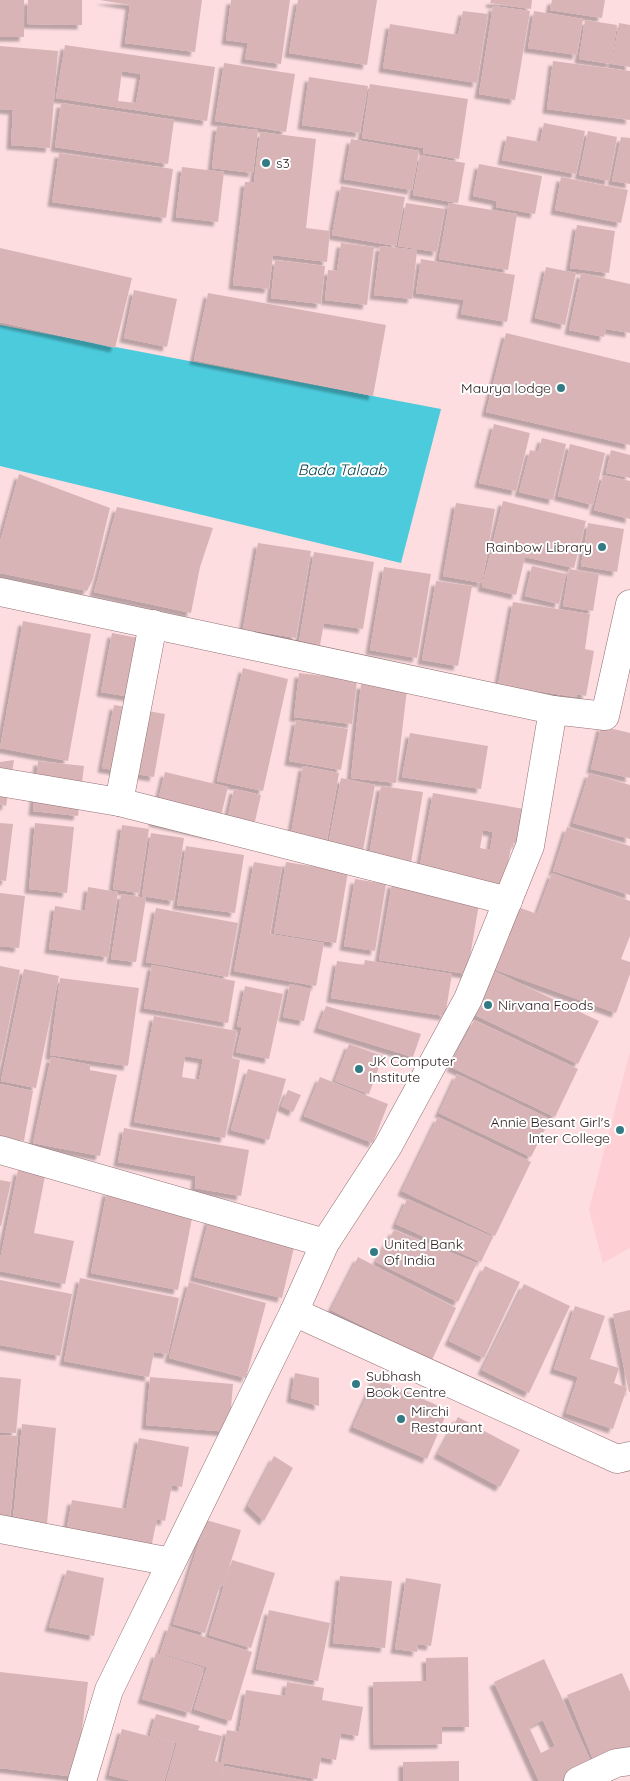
<svg xmlns="http://www.w3.org/2000/svg" width="630" height="1781" viewBox="0 0 630 1781" font-family="Quicksand,sans-serif">
  <defs>
    <filter id="shadow"><feDropShadow dx="-4.5" dy="4.5" stdDeviation="1" flood-color="#0004"/></filter>
  </defs>
  <rect width="100%" height="100%" fill="#fddde0"/>
  <path fill="#fecfd4" d="M630,1051V1248L603,1263L589,1210Z"/>
  <path fill="#4ccbdc" d="M0,325L441,409L401,563L0,466Z"/>
  <g fill="#d9b4b7" fill-rule="evenodd" filter="url(#shadow)">
    <rect x="0" y="0" width="24" height="37"/>
    <path d="M28,0H82V25L27,24Z"/>
    <path d="M100,0H202L195,52L125,43L130,5Z"/>
    <path d="M231,0H290L281,64L245,59L248,43L226,40Z"/>
    <path d="M298,0H377L367,65L289,53Z"/>
    <path d="M491,0H532L531,9L490,3Z"/>
    <path d="M552,0H605L602,18L550,10Z"/>
    <path d="M493,6L530,11L515,100L479,94Z"/>
    <path d="M463,11L488,14L477,83L383,68L390,24L458,35Z"/>
    <path d="M534,11L583,19L577,55L528,48Z"/>
    <path d="M585,20L617,25L611,64L579,59Z"/>
    <path d="M619,23L630,25V67L612,64Z"/>
    <path d="M65,45L215,67L207,121L56,98ZM122,71L141,74L136,103L118,101Z"/>
    <path d="M0,46L58,51L50,148L11,145L13,110L0,109Z"/>
    <path d="M553,61L630,71V120L547,109Z"/>
    <path d="M224,63L295,74L286,132L215,121Z"/>
    <path d="M309,77L368,86L360,133L302,125Z"/>
    <path d="M370,84L468,99L459,159L423,153L424,148L362,138Z"/>
    <path d="M61,103L174,120L168,164L55,147Z"/>
    <path d="M544,123L585,131L576,174L502,160L507,136L540,142Z"/>
    <path d="M217,126L258,130L253,173L212,168Z"/>
    <path d="M588,131L617,137L609,181L579,175Z"/>
    <path d="M260,132L316,139L306,228L330,231L327,262L273,255L269,289L233,285L245,182H254Z"/>
    <path d="M621,137L630,138V184L612,181Z"/>
    <path d="M351,139L419,151L412,190L344,179Z"/>
    <path d="M59,153L173,169L166,218L52,202Z"/>
    <path d="M420,155L465,163L458,203L413,195Z"/>
    <path d="M479,164L542,176L535,214L496,207L497,201L473,196Z"/>
    <path d="M182,167L224,172L218,222L176,217Z"/>
    <path d="M561,177L628,190L621,223L555,210Z"/>
    <path d="M341,186L405,197L396,246L332,235Z"/>
    <path d="M406,203L445,209L437,252L398,246Z"/>
    <path d="M449,203L517,214L508,270L439,259Z"/>
    <path d="M577,225L615,231L609,273L570,268Z"/>
    <path d="M341,243L374,247L367,305L325,300L328,270L337,271Z"/>
    <path d="M380,246L417,250L412,299L374,295Z"/>
    <path d="M0,248L132,278L115,348L0,322Z"/>
    <path d="M421,259L515,275L507,322L461,314L464,300L416,293Z"/>
    <path d="M275,260L325,266L321,304L271,298Z"/>
    <path d="M546,267L576,273L565,325L535,318Z"/>
    <path d="M581,273L630,284V333L606,329L604,337L569,330Z"/>
    <path d="M134,290L177,299L167,347L124,338Z"/>
    <path d="M208,293L386,325L373,396L194,360Z"/>
    <path d="M506,333L630,363V445L486,412Z"/>
    <path d="M494,424L530,433L516,491L479,483Z"/>
    <path d="M542,438L566,444L553,500L519,492L530,450L538,452Z"/>
    <path d="M570,444L605,453L593,505L558,496Z"/>
    <path d="M611,450L630,455V478L606,473Z"/>
    <path d="M19,474L110,508L93,579L87,591L0,573V542Z"/>
    <path d="M603,475L630,481V519L594,510Z"/>
    <path d="M503,501L586,521L574,568L525,557L516,595L482,587Z"/>
    <path d="M456,503L495,509L482,583L443,576Z"/>
    <path d="M117,507L213,528L200,567L191,613L94,592Z"/>
    <path d="M588,523L624,529L617,572L581,566Z"/>
    <path d="M258,543L311,551L296,638L243,629Z"/>
    <path d="M314,552L374,562L363,629L324,623L320,645L299,642Z"/>
    <path d="M532,566L566,574L559,604L525,596Z"/>
    <path d="M384,567L431,574L417,658L370,650Z"/>
    <path d="M569,569L599,574L593,611L563,606Z"/>
    <path d="M436,581L472,586L458,666L422,660Z"/>
    <path d="M513,602L590,614L585,649L594,651L586,696L577,694L576,697L498,685Z"/>
    <path d="M23,621L91,634L68,761L0,748Z"/>
    <path d="M112,633L159,642L149,700L101,692Z"/>
    <path d="M243,668L288,679L263,791L217,781Z"/>
    <path d="M299,673L357,680L352,724L294,717Z"/>
    <path d="M361,684L407,689L396,783L351,778Z"/>
    <path d="M114,705L165,714L154,777L102,768Z"/>
    <path d="M296,720L348,729L341,770L289,761Z"/>
    <path d="M601,726L630,733V778L591,769Z"/>
    <path d="M410,733L488,746L481,789L402,777Z"/>
    <path d="M14,760L6,806L0,804V762Z"/>
    <path d="M38,761L84,766L78,816L33,811Z"/>
    <path d="M303,766L339,773L325,851L289,845Z"/>
    <path d="M165,772L228,787L216,836L153,822Z"/>
    <path d="M589,773L630,785V839L573,823Z"/>
    <path d="M341,778L375,785L362,856L327,851Z"/>
    <path d="M381,786L423,792L411,863L369,856Z"/>
    <path d="M234,789L261,795L253,830L226,824Z"/>
    <path d="M433,793L524,809L517,844L512,843L502,891L418,876ZM483,830L493,832L490,850L480,848Z"/>
    <path d="M0,823L13,824L6,881L0,880Z"/>
    <path d="M35,823L74,827L67,893L29,889Z"/>
    <path d="M122,825L149,829L139,893L113,889Z"/>
    <path d="M567,827L630,846V895L553,871Z"/>
    <path d="M151,833L184,838L174,901L142,896Z"/>
    <path d="M186,846L244,855L235,913L177,905Z"/>
    <path d="M254,862L282,867L270,934L324,943L316,986L234,971Z"/>
    <path d="M286,862L348,872L336,943L274,933Z"/>
    <path d="M552,873L630,901V936L621,959L630,962V974L616,1013L496,970L518,907L537,914Z"/>
    <path d="M355,879L386,884L375,951L344,946Z"/>
    <path d="M392,883L480,898L467,974L379,960Z"/>
    <path d="M88,887L118,892L108,957L49,949L55,906L85,911Z"/>
    <path d="M0,893L25,896L19,948L0,946Z"/>
    <path d="M121,894L146,898L136,962L111,959Z"/>
    <path d="M156,908L238,923L228,977L146,962Z"/>
    <path d="M365,960L452,974L445,1016L331,998L337,961L364,965Z"/>
    <path d="M152,965L235,981L228,1023L144,1008Z"/>
    <path d="M0,966L20,970L1,1062H0Z"/>
    <path d="M24,969L59,976L36,1088L1,1081Z"/>
    <path d="M494,971L599,1021L578,1064L473,1014Z"/>
    <path d="M60,978L139,988L128,1066L50,1055Z"/>
    <path d="M290,984L311,989L304,1021L283,1017Z"/>
    <path d="M245,986L283,994L269,1059L236,1052L242,1027L237,1026Z"/>
    <path d="M326,1006L421,1034L413,1057L318,1028Z"/>
    <path d="M154,1016L237,1031L232,1058L240,1060L225,1138L134,1122ZM185,1056L203,1059L199,1080L182,1077Z"/>
    <path d="M474,1020L578,1069L555,1117L451,1067Z"/>
    <path d="M349,1044L383,1056L369,1094L335,1081Z"/>
    <path d="M51,1057L90,1065V1070L117,1075L100,1156L33,1143Z"/>
    <path d="M248,1069L286,1079L269,1140L231,1130Z"/>
    <path d="M457,1074L550,1119L531,1157L439,1113Z"/>
    <path d="M320,1077L388,1104L373,1143L304,1116Z"/>
    <path d="M0,1084L33,1091L24,1141L0,1136Z"/>
    <path d="M288,1090L301,1095L293,1112L281,1106Z"/>
    <path d="M438,1117L531,1162L495,1236L402,1191Z"/>
    <path d="M124,1128L249,1150L241,1196L195,1188L196,1176L118,1162Z"/>
    <path d="M18,1170L45,1176L34,1233L74,1241L65,1284L0,1271V1260Z"/>
    <path d="M0,1180L11,1182L1,1226H0Z"/>
    <path d="M107,1191L194,1208L178,1290L91,1273Z"/>
    <path d="M407,1199L493,1237L481,1262L396,1224Z"/>
    <path d="M209,1219L296,1239L282,1298L194,1277Z"/>
    <path d="M394,1230L477,1263L458,1302L376,1262Z"/>
    <path d="M358,1257L456,1308L432,1360L331,1310Z"/>
    <path d="M485,1266L520,1282L484,1358L449,1341Z"/>
    <path d="M80,1278L179,1298L168,1354L154,1352L149,1377L64,1361Z"/>
    <path d="M0,1280L72,1294L60,1356L0,1345Z"/>
    <path d="M189,1282L266,1303L246,1378L169,1358Z"/>
    <path d="M524,1284L570,1306L529,1393L482,1370Z"/>
    <path d="M575,1306L605,1316L590,1359L619,1368L614,1383L627,1388L613,1429L566,1413L578,1377L554,1369Z"/>
    <path d="M630,1310V1392H629L613,1314Z"/>
    <path d="M295,1373L319,1378V1406L291,1398Z"/>
    <path d="M0,1377L21,1379L16,1433L0,1432Z"/>
    <path d="M150,1377L233,1384L229,1432L146,1425Z"/>
    <path d="M375,1378L448,1410L427,1459L353,1427Z"/>
    <path d="M458,1417L520,1450L500,1487L438,1454Z"/>
    <path d="M22,1424L56,1428L46,1534L12,1531Z"/>
    <path d="M0,1435L18,1436L9,1531L0,1530Z"/>
    <path d="M139,1438L189,1447L182,1487L172,1485L165,1521L157,1519L151,1548L66,1533L72,1500L126,1509Z"/>
    <path d="M274,1456L293,1468L264,1521L248,1506Z"/>
    <path d="M206,1520L241,1530L223,1586L220,1585L205,1633L173,1624Z"/>
    <path d="M232,1560L275,1573L251,1648L209,1635Z"/>
    <path d="M67,1570L104,1578L94,1636L49,1627Z"/>
    <path d="M340,1576L392,1581L385,1648L333,1643Z"/>
    <path d="M406,1578L441,1584L431,1646L418,1644L417,1652L395,1649Z"/>
    <path d="M269,1610L330,1623L318,1681L256,1669Z"/>
    <path d="M169,1626L252,1652L231,1721L194,1709L207,1667L160,1653Z"/>
    <path d="M156,1653L204,1668L190,1713L142,1699Z"/>
    <path d="M468,1657L469,1727H442V1744L374,1745L373,1682L427,1681L426,1658Z"/>
    <path d="M544,1659L593,1766L560,1781H539L494,1682ZM543,1720L555,1746L541,1753L529,1727Z"/>
    <path d="M0,1672L88,1682L76,1777L0,1768Z"/>
    <path d="M622,1673L630,1692V1749L595,1764L567,1695Z"/>
    <path d="M287,1682L324,1688L322,1700L363,1707L358,1736L341,1733L336,1760L321,1757L317,1779L224,1763V1766L307,1781H221L223,1768L220,1781H166L177,1743L150,1735L156,1714L200,1726L198,1730L222,1736L215,1761L221,1763L227,1730L239,1732L246,1690L285,1696Z"/>
    <path d="M122,1729L175,1743L164,1781H132L109,1775Z"/>
    <path d="M459,1761V1781H403V1762Z"/>
  </g>
  <g fill="none" stroke-linecap="round" stroke-linejoin="round">
    <g stroke="#916f73" stroke-width="29">
      <g id="minor">
        <path d="M0,592L553,710"/>
        <path d="M0,782L119,802L508,901"/>
        <path d="M119,802L153,624"/>
        <path d="M0,1150L325,1243"/>
        <path d="M294,1312L617,1459L630,1456"/>
        <path d="M0,1529L171,1562"/>
        <path d="M82,1781L109,1690L294,1312L325,1243L388,1146L468,999L530,846L553,710L605,716L630,604"/>
        <path d="M578,1781L616,1763L630,1761"/>
      </g>
    </g>
    <use href="#minor" stroke="#fff" stroke-width="28"/>
  </g>
  <g fill="#337b84" stroke="#fff" stroke-width="2">
    <circle cx="266" cy="163" r="5"/>
    <circle cx="561" cy="388" r="5"/>
    <circle cx="602" cy="547" r="5"/>
    <circle cx="488" cy="1005" r="5"/>
    <circle cx="359" cy="1069" r="5"/>
    <circle cx="620" cy="1130" r="5"/>
    <circle cx="374" cy="1252" r="5"/>
    <circle cx="356" cy="1384" r="5"/>
    <circle cx="401" cy="1419" r="5"/>
  </g>
  <g text-anchor="middle" dominant-baseline="central" stroke-width="4" stroke-linejoin="round" paint-order="stroke">
    <g font-size="14" fill="#2a1c1e" stroke="#fff" text-anchor="start">
      <text x="276" y="163">s3</text>
      <text x="551" y="388" text-anchor="end">Maurya lodge</text>
      <text x="592" y="547" text-anchor="end">Rainbow Library</text>
      <text x="498" y="1005">Nirvana Foods</text>
      <text x="369" y="1061">JK Computer<tspan x="369" dy="16">Institute</tspan></text>
      <text x="610" y="1122" text-anchor="end">Annie Besant Girl's<tspan x="610" dy="16">Inter College</tspan></text>
      <text x="384" y="1244">United Bank<tspan x="384" dy="16">Of India</tspan></text>
      <text x="366" y="1376">Subhash<tspan x="366" dy="16">Book Centre</tspan></text>
      <text x="411" y="1411">Mirchi<tspan x="411" dy="16">Restaurant</tspan></text>
    </g>
    <g font-size="15" font-style="italic" fill="#054148" stroke="#fff">
      <text x="342" y="469">Bada Talaab</text>
    </g>
  </g>
</svg>
